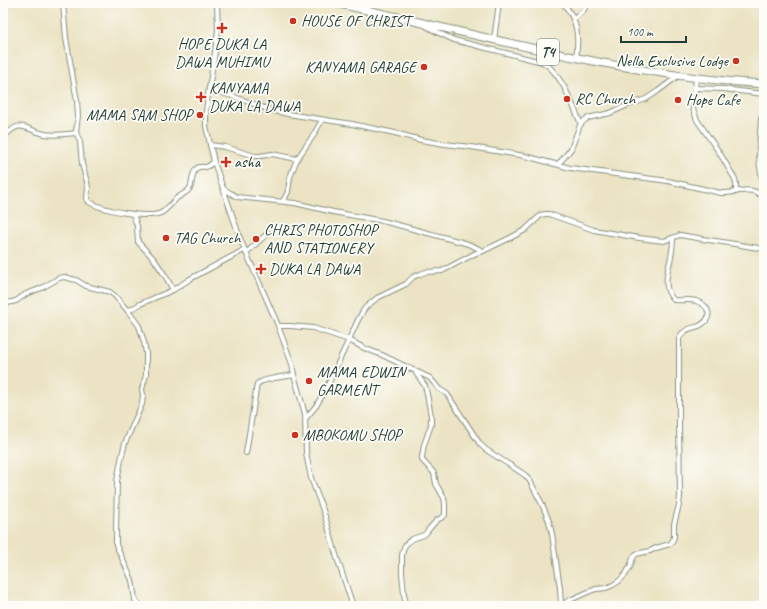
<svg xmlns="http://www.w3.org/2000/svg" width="767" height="609" viewBox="0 0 767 609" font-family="Caveat,sans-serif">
  <rect width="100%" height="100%" fill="#fdfcf7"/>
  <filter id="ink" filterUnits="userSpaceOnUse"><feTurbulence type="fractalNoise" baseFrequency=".025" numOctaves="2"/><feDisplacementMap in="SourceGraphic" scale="8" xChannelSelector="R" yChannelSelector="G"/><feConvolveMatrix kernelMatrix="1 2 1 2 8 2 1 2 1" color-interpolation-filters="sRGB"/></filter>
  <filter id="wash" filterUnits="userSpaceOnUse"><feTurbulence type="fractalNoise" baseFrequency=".012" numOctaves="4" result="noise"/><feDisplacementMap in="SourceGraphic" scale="16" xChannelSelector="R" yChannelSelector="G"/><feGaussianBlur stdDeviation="0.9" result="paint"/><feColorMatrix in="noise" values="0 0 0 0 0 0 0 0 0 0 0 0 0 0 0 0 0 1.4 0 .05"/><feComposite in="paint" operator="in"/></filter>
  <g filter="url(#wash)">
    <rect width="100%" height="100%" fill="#ebe3c3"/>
  </g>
  <g filter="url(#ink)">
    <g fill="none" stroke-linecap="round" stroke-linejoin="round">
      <g stroke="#85907c" stroke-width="6">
        <g id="street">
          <path d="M63,3L66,38L77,101L78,116L76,132L80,142L82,164L87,182L88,188L87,199L89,202C102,210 147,219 161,213C165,211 173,202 177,198C181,195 187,193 190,188C193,183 191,173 197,168C199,166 203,167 206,167C209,166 211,164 214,162"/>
          <path d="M217,3L218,30L214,59L208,94L206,112V126L214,162L241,241L277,323L292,364L294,375L305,414L306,453L311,478L324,513L337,558L353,606"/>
          <path d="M563,3C578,21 579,36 576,58"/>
          <path d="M574,19L583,11L588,3"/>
          <path d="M426,26L439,33L454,40L542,62C560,70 573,106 581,124"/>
          <path d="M494,40L499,3"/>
          <path d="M696,78L693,109L697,120L719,152L735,179L736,184V192"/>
          <path d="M695,88L723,89L764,94"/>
          <path d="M209,89L235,97L270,110L288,114L352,124L395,133L421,140L445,144L471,147L525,156L570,168L668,181L721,193C733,194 746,187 756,192C759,194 762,196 764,198"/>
          <path d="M761,119C760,140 756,163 764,183"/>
          <path d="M3,138C22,117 24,130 45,134C55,136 66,134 76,133"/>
          <path d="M210,145L225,147L255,156H260L272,154L297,159"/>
          <path d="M557,164L561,161L571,149L580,125L585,120L588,118L610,113L628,105L646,99L658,91L678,76"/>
          <path d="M224,189L237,197L295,203L333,212L383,221L465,243L473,246L483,251"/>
          <path d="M283,201L288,192L290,177L297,159L313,136L322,120"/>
          <path d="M133,214L137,226L138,242L154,259L166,277L173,290"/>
          <path d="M246,253L268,233"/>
          <path d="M3,304L16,301L26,294L42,288L59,278L64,277L76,280L86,286L110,292L115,296L128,311L139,326L144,342L146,353V375L142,389L143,395L142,404L125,443L122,455L117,481L116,532V545L132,580L135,600L141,606"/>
          <path d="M128,311L140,304L173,290L190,279L244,250"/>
          <path d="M279,326H290L313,328L349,340L364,348L382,355L430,378L439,389L447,394L480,444L485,449L525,475L530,481L542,504L549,521L552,534L560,588L561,605"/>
          <path d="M306,418L316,406L325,391L358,320L363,311L366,307L377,298L406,284L413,277L420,274L426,272L442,271L476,253L483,251L510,238L525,230L541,215L545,214H549L594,230L639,238L664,241L680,235L709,240L729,243L764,249"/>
          <path d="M246,453L257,384C264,378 284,377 294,375"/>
          <path d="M406,606L404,594L402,573V555L404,547L408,542L412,539L424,535L426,533L429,529L437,520L443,517L445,515V504L444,498L436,484L434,473L422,460V457L424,445L431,425V416L427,394L425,386L416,373"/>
          <path d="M560,606L568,601L588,592L596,589L606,588L613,585L619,581L625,575L630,567L633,558L636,554L650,551L656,548L670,544L672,542L674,537V524L679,505L680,496L679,425V339C680,336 681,334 684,332C688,328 694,328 699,326C713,319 711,306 696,301C689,299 681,301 674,300C661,288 668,271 671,257C672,251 673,244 673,238"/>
        </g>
      </g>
      <g stroke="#85907c" stroke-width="9">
        <path id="highway" d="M335,3C478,34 617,75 764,84"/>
      </g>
      <use href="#street" stroke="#fff" stroke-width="4"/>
      <use href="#highway" stroke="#fff" stroke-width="7"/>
    </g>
  </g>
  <g fill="#c8321e" stroke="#fdfcf7" stroke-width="1.5">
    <circle cx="293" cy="21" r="4"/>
    <path d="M220 22h4v4h4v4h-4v4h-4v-4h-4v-4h4z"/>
    <circle cx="736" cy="61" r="4"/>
    <circle cx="424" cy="67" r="4"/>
    <path d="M199 91h4v4h4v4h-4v4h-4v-4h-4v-4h4z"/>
    <circle cx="567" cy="99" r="4"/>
    <circle cx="678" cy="100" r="4"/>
    <circle cx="200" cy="115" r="4"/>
    <path d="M224 156h4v4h4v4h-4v4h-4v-4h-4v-4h4z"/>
    <circle cx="166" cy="238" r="4"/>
    <circle cx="256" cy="239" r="4"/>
    <path d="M259 263h4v4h4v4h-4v4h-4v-4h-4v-4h4z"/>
    <circle cx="309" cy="381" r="4"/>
    <circle cx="295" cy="435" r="4"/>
  </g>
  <g text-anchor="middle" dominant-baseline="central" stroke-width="3.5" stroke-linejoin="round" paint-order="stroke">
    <rect fill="#fdfcf7" stroke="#62766e" stroke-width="1" x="537" y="39" width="22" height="26" rx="3"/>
    <g font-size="15" font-weight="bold" fill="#1f3d34">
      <text x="548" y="52">T4</text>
    </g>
    <g font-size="16" fill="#1f3d34" stroke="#fdfcf7" text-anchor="start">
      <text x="301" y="21">HOUSE OF CHRIST</text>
      <text x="222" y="44" text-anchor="middle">HOPE DUKA LA<tspan x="222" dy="18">DAWA MUHIMU</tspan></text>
      <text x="728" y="61" text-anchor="end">Nella Exclusive Lodge</text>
      <text x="416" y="67" text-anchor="end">KANYAMA GARAGE</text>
      <text x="209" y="88">KANYAMA<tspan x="209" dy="18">DUKA LA DAWA</tspan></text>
      <text x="575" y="99">RC Church</text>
      <text x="686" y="100">Hope Cafe</text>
      <text x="192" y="115" text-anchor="end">MAMA SAM SHOP</text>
      <text x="234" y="162">asha</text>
      <text x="264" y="230">CHRIS PHOTOSHOP<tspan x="264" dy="18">AND STATIONERY</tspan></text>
      <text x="174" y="238">TAG Church</text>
      <text x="269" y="269">DUKA LA DAWA</text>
      <text x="317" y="372">MAMA EDWIN<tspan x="317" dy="18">GARMENT</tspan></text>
      <text x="303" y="435">MBOKOMU SHOP</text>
    </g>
  </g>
  <rect width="767" height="609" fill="none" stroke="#fdfcf7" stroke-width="16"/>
  <path d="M621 36v6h65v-6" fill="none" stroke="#1f3d34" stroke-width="2"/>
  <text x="627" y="36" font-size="12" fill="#1f3d34" stroke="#fdfcf7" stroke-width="3" paint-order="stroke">100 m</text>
</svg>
